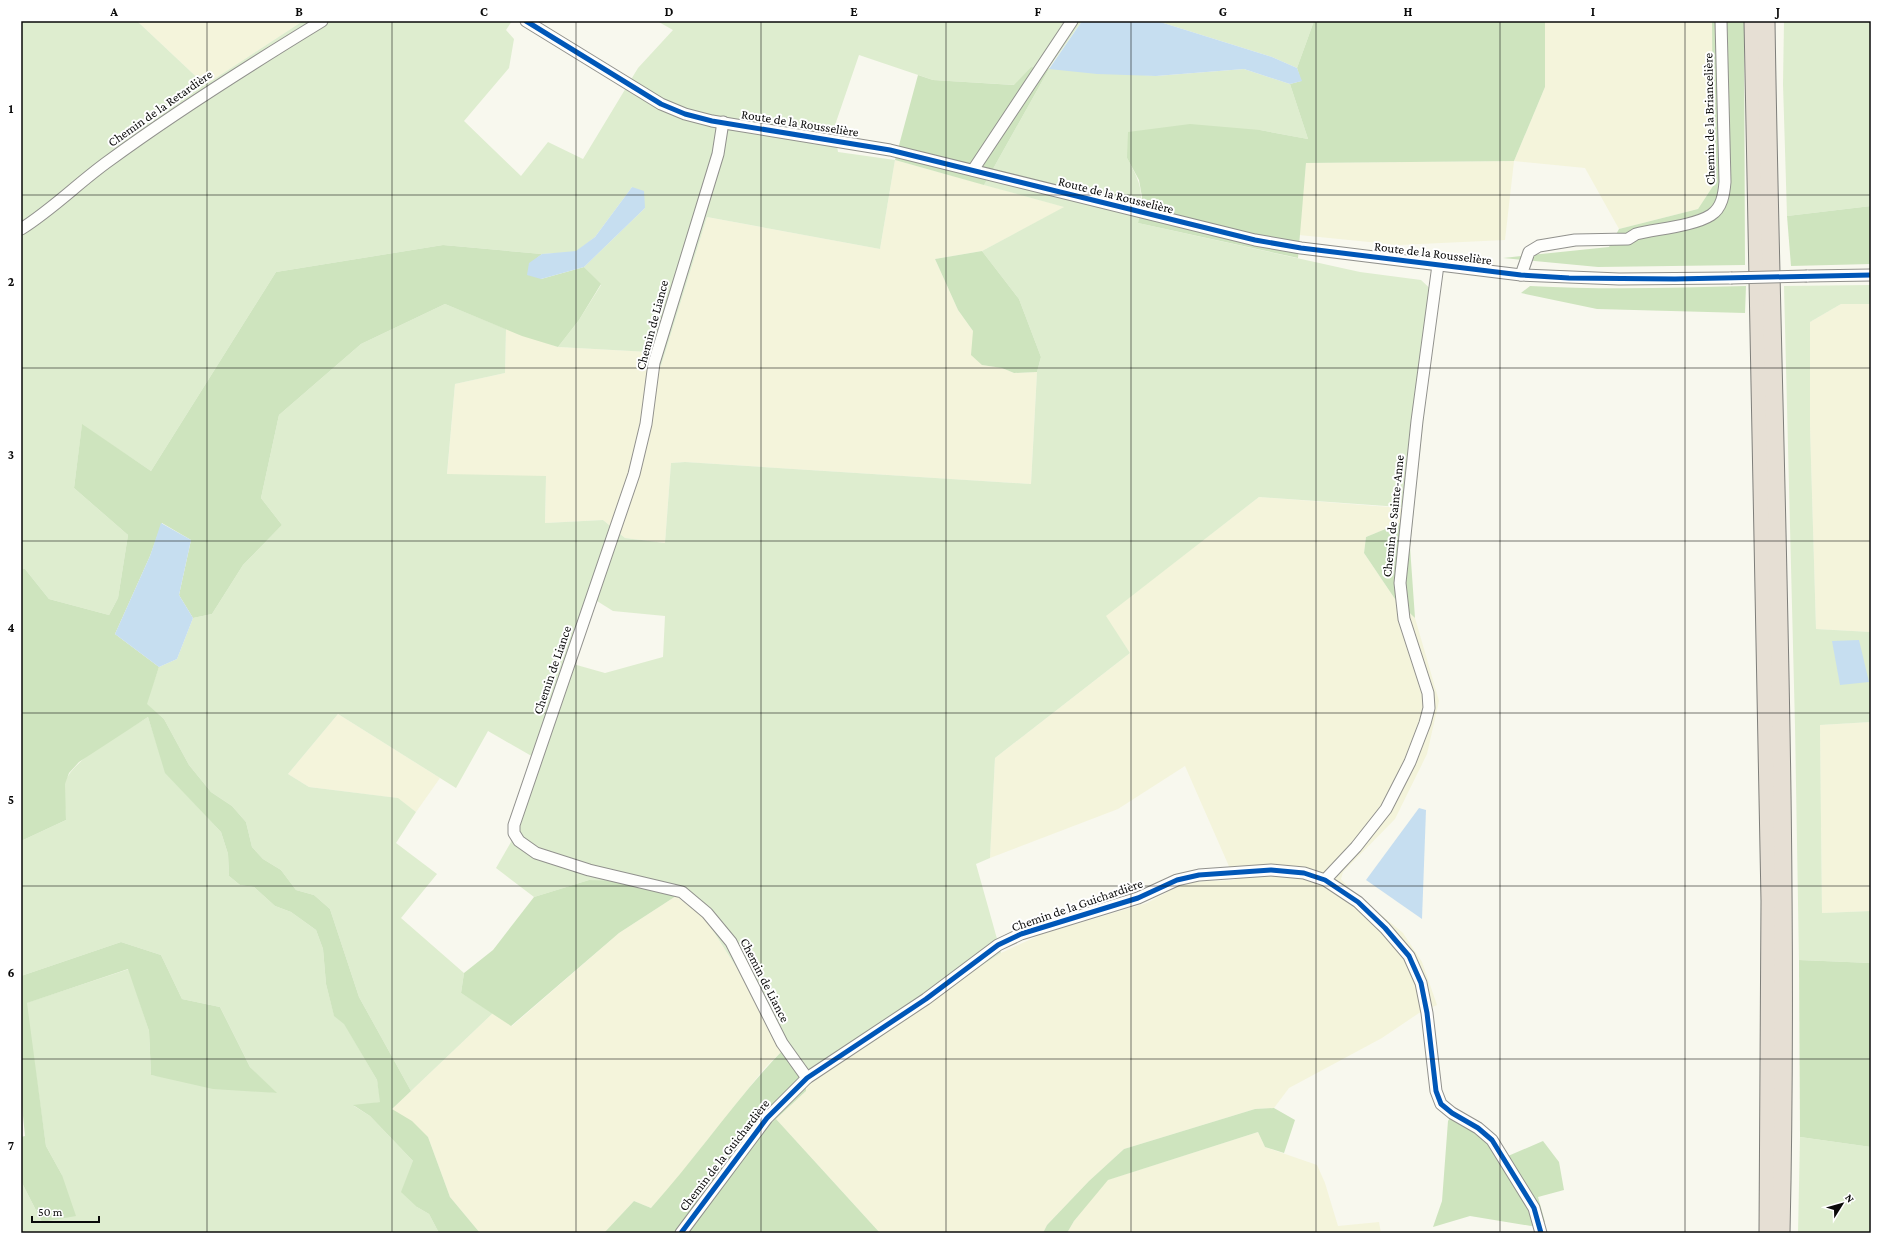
<svg xmlns="http://www.w3.org/2000/svg" width="1892" height="1254" viewBox="0 0 1892 1254" font-family="'Crimson Pro',serif">
  <rect width="100%" height="100%" fill="#f8f8ee"/>
  <g fill="#f4f4db">
    <path d="M137,21H303L205,85Z"/>
    <path d="M1545,21H1712L1713,186L1698,209L1619,229L1585,168L1514,161L1505,240L1399,245L1299,235L1306,163L1514,161L1545,87Z"/>
    <path d="M895,160L1065,207L982,251L935,259L958,310L973,331L982,365L1002,368L1014,373L1037,372L1031,484L685,462L671,463L665,543L625,538L603,520L545,523L546,477L447,475L455,384L505,373L506,329L558,347L649,352L661,366L707,217L880,249Z"/>
    <path d="M1841,304H1871V632L1816,629L1810,426V322Z"/>
    <path d="M1259,497L1402,508L1400,523L1366,537L1364,553L1395,599L1415,618L1439,701L1427,754L1395,819L1343,872L1341,879L1350,889L1403,933L1422,962L1437,1005L1419,1013L1382,1038L1289,1088L1274,1108L1255,1109L1124,1149L1089,1181L1047,1225L1043,1233H880L776,1119L806,1091V1085L882,1036L962,978L1001,953L1042,934L1147,903L1186,882L1235,880L1185,766L1118,809L990,858L995,758L1130,653L1105,616Z"/>
    <path d="M338,714L440,778L416,812L397,798L309,787L288,774Z"/>
    <path d="M1871,722V911L1822,913L1820,725Z"/>
    <path d="M676,896L705,918L738,970L782,1051L764,1069L670,1187L651,1208L634,1201L604,1233H480L450,1197L428,1137L392,1109L493,1013L512,1026L619,933Z"/>
    <path d="M1258,1132L1265,1147L1317,1165L1325,1183L1338,1226L1379,1222L1381,1233H1067L1074,1221L1107,1180Z"/>
  </g>
  <g fill="#deedcf" fill-rule="evenodd">
    <path d="M21,21H137L205,85L303,21H512L506,30L514,39L509,68L464,121L521,176L548,142L583,159L638,68L673,30L657,21H1082L1049,68L1156,76L1244,69L1290,84L1308,139L1260,130L1127,158C1143,187 1143,191 1138,223L1360,272L1421,280L1437,295L1414,508L1259,497L1106,616L1130,653L995,758L990,858L976,864L1001,953L962,978L882,1036L806,1085L782,1051L738,970L705,918L677,896L589,880L534,897L496,868L519,828L542,762L488,731L456,788L338,714L288,774L309,787L398,798L416,812L396,843L437,874L401,918L464,973L461,993L493,1013L411,1091L359,997L330,909L314,895L296,890L281,870L263,859L252,847L246,822L232,806L211,792L189,765L164,719L146,704L159,667L177,659L193,618L212,614L243,565L282,525L261,498L279,415L361,344L445,304L506,329L505,373L455,384L447,474L546,476L545,523L603,520L625,538L665,543L671,463L685,462L1031,484L1037,372L1041,357L1019,299L982,251L1064,207L984,185L1049,69L1031,67L1015,85L933,80L859,55L834,128L838,152L895,160L880,249L707,217L661,366L649,352L558,347L579,320L601,285L584,267L645,208L632,187L595,237L576,252L542,254L443,245L276,272L151,471L82,425L74,488L128,535L118,598L109,615L49,599L25,569L21,568ZM589,596L613,611L665,616L663,657L605,673L566,662Z"/>
    <path d="M1157,21H1314L1297,68L1272,57Z"/>
    <path d="M1784,21H1871V206L1787,216L1783,84Z"/>
    <path d="M1871,285V304H1841L1810,322V426L1816,629L1871,632V722L1820,725L1822,913L1871,911V963L1799,960L1795,726L1784,286Z"/>
    <path d="M148,717L166,773L221,832L228,854L229,876L240,885L254,887L275,906L291,912L316,930L323,949L326,984L334,1015L344,1023L377,1080L381,1102L354,1106L370,1116L413,1161L417,1207L429,1214L439,1233H21V1181L42,1222L62,1175L46,1146L26,1003L129,969L149,1031L151,1075L276,1093L250,1067L220,1007L182,999L161,955L121,942L21,976V841L66,820C66,809 62,794 65,783C71,759 127,731 148,717Z"/>
    <path d="M1800,1137L1871,1147V1233H1798Z"/>
  </g>
  <g fill="#cee4be">
    <path d="M1314,21H1545V87L1514,161L1306,163L1298,258L1138,223L1142,197L1139,180L1127,158L1128,132L1190,124L1260,130L1308,139L1290,84L1301,81L1297,68Z"/>
    <path d="M1712,21H1744L1745,265L1598,267L1503,258L1609,247L1619,229L1698,209L1713,186Z"/>
    <path d="M1031,67L1049,69L984,185L895,160L918,75L933,80L1014,85Z"/>
    <path d="M1871,206V264L1791,266L1787,216Z"/>
    <path d="M443,245L542,254L537,258L541,279L584,267L601,284L579,320L558,347L522,336L445,304L361,344L279,415L261,498L282,525L243,565L212,614L193,618L179,595L191,540L162,523L150,556L115,634L159,667L147,704L164,719L189,765L211,792L232,806L246,822L252,847L263,859L281,870L296,890L314,895L330,909L359,997L411,1091L392,1109L412,1121L428,1137L450,1197L480,1233H439L429,1214L417,1207L401,1192L413,1161L370,1116L353,1105L380,1102L377,1080L344,1024L334,1016L326,984L323,949L316,930L291,912L275,906L254,887L240,885L229,876L228,854L221,832L165,773L148,717L79,762L69,773L65,784L66,820L21,841V568L25,569L49,599L109,615L118,598L128,535L74,488L82,424L151,471L276,272Z"/>
    <path d="M982,251L1019,299L1041,357L1037,372L1014,373L1002,368L982,365L971,355L973,331L958,310L935,259Z"/>
    <path d="M1530,286C1602,290 1674,288 1746,286L1745,313L1597,309L1521,293Z"/>
    <path d="M1402,508H1414L1410,547L1415,618L1395,599L1364,553L1366,537L1400,523Z"/>
    <path d="M589,880L613,881L676,896L619,933L511,1026L461,993L464,973L493,950L534,897Z"/>
    <path d="M121,942L161,955L182,999L220,1007L250,1067L277,1093L213,1089L151,1075L149,1031L128,969L27,1003L46,1146L62,1175L76,1216L42,1222L21,1181V1137L25,1136L21,1096V976Z"/>
    <path d="M1799,960L1871,963V1147L1800,1137Z"/>
    <path d="M782,1051L806,1085V1091L776,1119L880,1233H604L634,1201L651,1208C697,1157 735,1100 782,1051Z"/>
    <path d="M1274,1108L1295,1120L1284,1153L1265,1147L1258,1132L1108,1180L1074,1221L1067,1233H1043L1047,1225L1089,1181L1124,1149L1255,1109Z"/>
    <path d="M1451,1116L1489,1134L1508,1156L1543,1141L1559,1162L1564,1190L1538,1197L1545,1222L1531,1226L1470,1216L1433,1227L1442,1201L1448,1121Z"/>
  </g>
  <g fill="#c6def0">
    <path d="M1082,21H1157L1272,57L1297,68L1302,81L1290,84L1244,69L1156,76L1097,74L1049,69Z"/>
    <path d="M632,187L644,191L645,208L584,267L541,279L527,275L529,263L542,254L576,251L595,237Z"/>
    <path d="M161,523L191,540L179,595L193,618L177,659L159,667L115,634L150,556Z"/>
    <path d="M1859,640L1869,682L1840,685L1832,641Z"/>
    <path d="M1419,808L1426,810L1422,919L1366,880Z"/>
  </g>
  <g fill="none" stroke-linecap="round" stroke-linejoin="round">
    <g stroke="#91918d" stroke-width="13">
      <g id="minor">
        <path d="M526,21L661,104L685,114L712,121L890,150L1255,240L1301,248L1521,275L1619,279L1731,278"/>
        <path d="M723,122L718,154L654,363L646,424L634,474L514,825V833L519,841L536,853L589,870L682,892L707,913L731,942L782,1043L807,1078"/>
        <path d="M973,170L1072,21"/>
        <path d="M21,229C53,209 79,182 110,160C178,110 250,65 322,21"/>
        <path d="M1521,275L1529,252L1539,246L1575,240L1628,239L1636,234C1656,229 1694,226 1711,215C1722,208 1724,194 1725,182L1721,21"/>
        <path d="M1807,276L1871,275"/>
        <path d="M1325,880L1356,847L1386,809L1410,762L1425,723L1429,708L1428,693L1404,619L1400,583L1417,421L1438,265"/>
        <path d="M681,1233L767,1118L807,1078L926,999L998,945L1021,934L1138,898L1177,880L1199,875L1271,870L1304,873L1325,880L1358,902L1385,928L1409,956L1421,983L1427,1013L1436,1091L1441,1104L1452,1113L1478,1128L1492,1140L1534,1208L1541,1233"/>
      </g>
    </g>
    <g stroke="#7e7e7a" stroke-width="19">
      <g id="highway">
        <path d="M1753,21L1770,901L1768,1233"/>
        <path d="M1766,21C1772,425 1790,829 1781,1233"/>
      </g>
    </g>
    <use href="#minor" stroke="#fefefc" stroke-width="11"/>
    <use href="#highway" stroke="#e6dfd4" stroke-width="17"/>
    <g stroke="#91918d" stroke-width="13" stroke-linecap="butt">
      <path id="minor-bridge" d="M1731,278L1807,276"/>
    </g>
    <use href="#minor-bridge" stroke="#fefefc" stroke-width="11"/>
    <g stroke="#fff" stroke-width="8">
      <g id="cycleway">
        <path d="M526,21L661,104L685,114L712,121L890,150L1255,240L1301,248L1521,275L1569,278L1675,279L1871,275"/>
        <path d="M681,1233L767,1118L807,1078L926,999L998,945L1021,934L1138,898L1177,880L1199,875L1271,870L1304,873L1325,880L1358,902L1385,928L1409,956L1421,983L1427,1013L1436,1091L1441,1104L1452,1113L1478,1128L1492,1140L1534,1208L1541,1233"/>
      </g>
    </g>
    <use href="#cycleway" stroke="#0057b8" stroke-width="5"/>
  </g>
  <path fill="none" stroke="#0a0a0a" stroke-width="1" stroke-opacity="0.55" d="M207,21V1233M392,21V1233M576,21V1233M761,21V1233M946,21V1233M1131,21V1233M1316,21V1233M1500,21V1233M1685,21V1233M21,195H1871M21,368H1871M21,541H1871M21,713H1871M21,886H1871M21,1059H1871"/>
  <g text-anchor="middle" dominant-baseline="central" stroke-width="4" stroke-linejoin="round" paint-order="stroke">
    <g font-size="13" fill="#0a0a0a" stroke="#fff">
      <text transform="translate(160 108) rotate(-35)">Chemin de la Retardière</text>
      <text transform="translate(1709 119) rotate(-91)">Chemin de la Briancelière</text>
      <text transform="translate(800 123) rotate(9)">Route de la Rousselière</text>
      <text transform="translate(1116 195) rotate(14)">Route de la Rousselière</text>
      <text transform="translate(1433 253) rotate(7)">Route de la Rousselière</text>
      <text transform="translate(652 325) rotate(-75)">Chemin de Liance</text>
      <text transform="translate(1393 516) rotate(-84)">Chemin de Sainte-Anne</text>
      <text transform="translate(552 670) rotate(-71)">Chemin de Liance</text>
      <text transform="translate(1077 905) rotate(-19)">Chemin de la Guichardière</text>
      <text transform="translate(765 980) rotate(63)">Chemin de Liance</text>
      <text transform="translate(724 1155) rotate(-52)">Chemin de la Guichardière</text>
    </g>
  </g>
  <rect width="1892" height="1254" fill="none" stroke="#ffffff" stroke-width="44"/>
  <g transform="translate(1842 1204) rotate(53)" stroke="#ffffff" stroke-width="3" paint-order="stroke">
  <path d="M0-3L7 15L0 10L-7 15Z" fill="#0a0a0a"/>
  <text y="-6" font-size="11" font-weight="bold" text-anchor="middle" fill="#0a0a0a">N</text>
  </g>
  <path d="M32 1216v6h67v-6" fill="none" stroke="#0a0a0a" stroke-width="2"/>
  <text x="38" y="1216" font-size="12" fill="#0a0a0a" stroke="#ffffff" stroke-width="3" paint-order="stroke">50 m</text>
  <rect x="22" y="22" width="1848" height="1210" fill="none" stroke="#0a0a0a" stroke-width="1.5"/>
  <g font-size="13" text-anchor="middle" font-weight="bold" fill="#0a0a0a">
    <text x="114" y="16">A</text>
    <text x="299" y="16">B</text>
    <text x="484" y="16">C</text>
    <text x="669" y="16">D</text>
    <text x="854" y="16">E</text>
    <text x="1038" y="16">F</text>
    <text x="1223" y="16">G</text>
    <text x="1408" y="16">H</text>
    <text x="1593" y="16">I</text>
    <text x="1778" y="16">J</text>
    <text x="11" y="113">1</text>
    <text x="11" y="286">2</text>
    <text x="11" y="459">3</text>
    <text x="11" y="632">4</text>
    <text x="11" y="804">5</text>
    <text x="11" y="977">6</text>
    <text x="11" y="1150">7</text>
  </g>
</svg>
